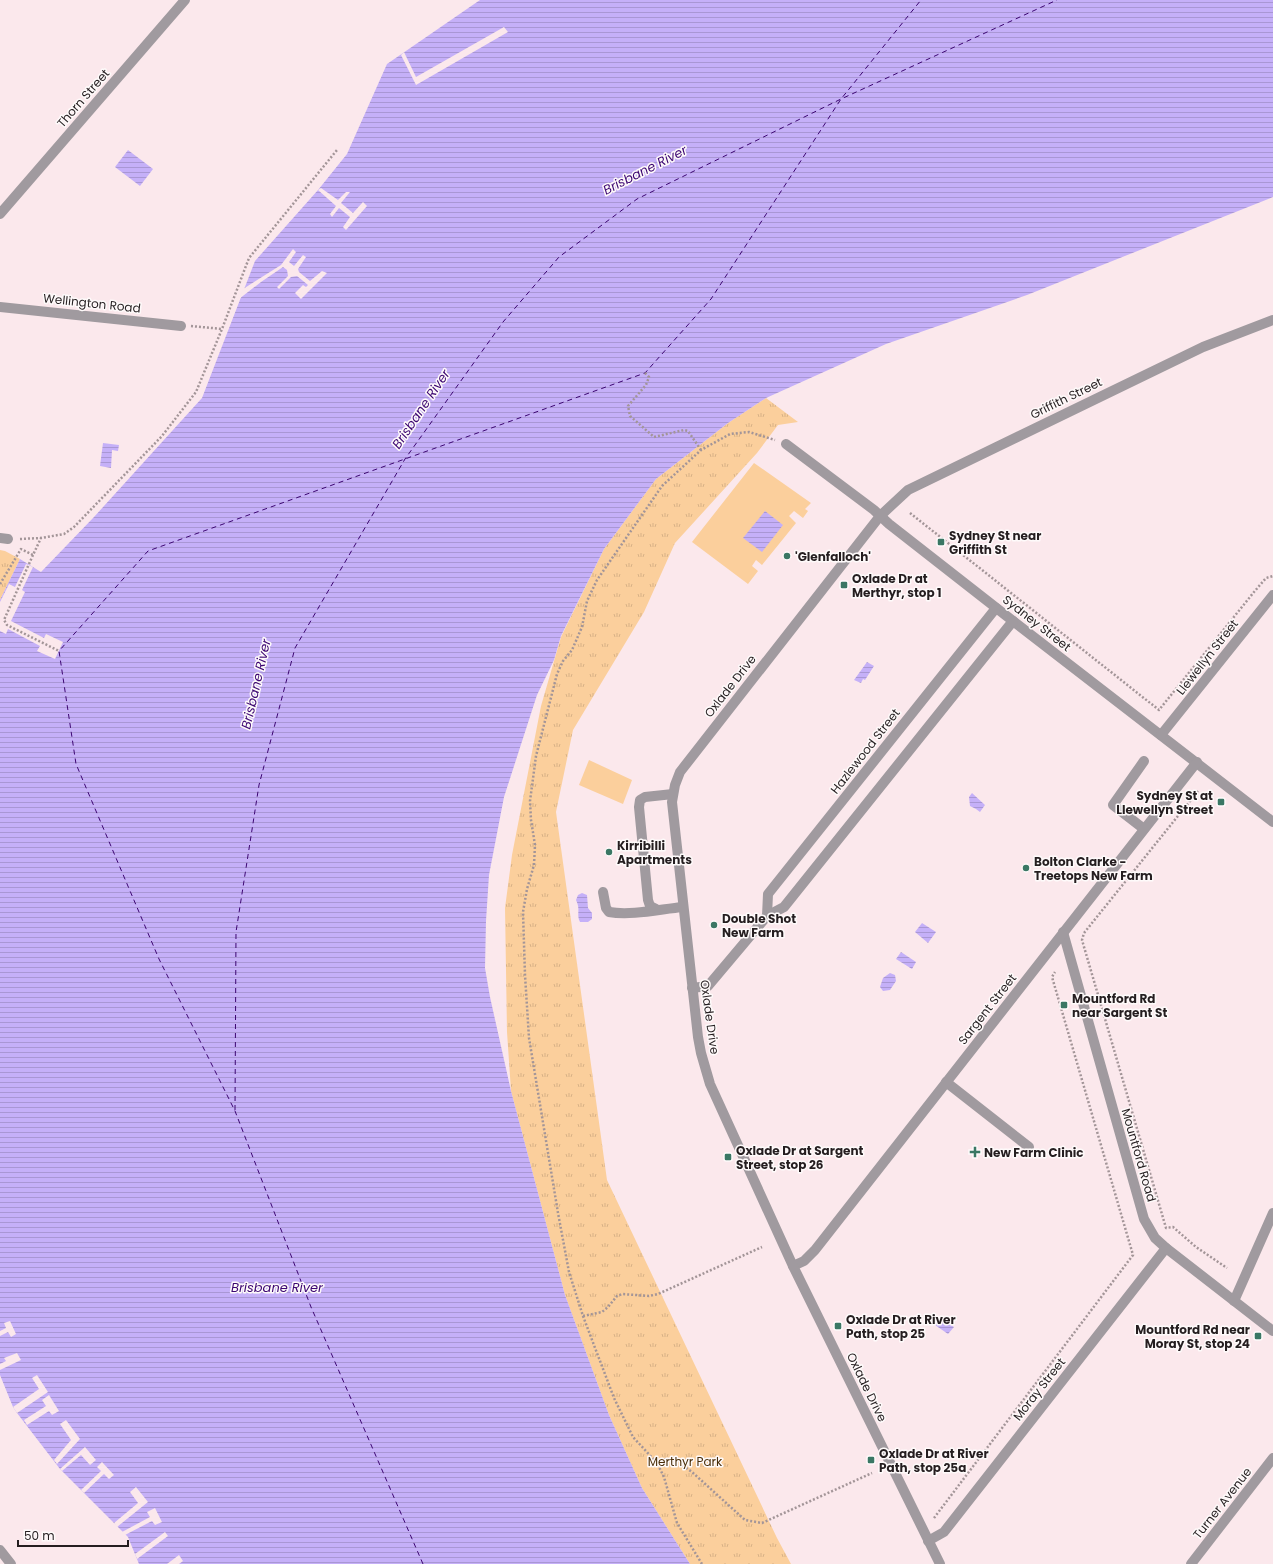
<svg xmlns="http://www.w3.org/2000/svg" width="1273" height="1564" viewBox="0 0 1273 1564" font-family="Poppins,sans-serif">
  <defs>
    <pattern id="grass-tufts" width="24" height="20" patternUnits="userSpaceOnUse"><rect width="24" height="20" fill="#fbcf9c"/><path d="M3 7l-1-3M5 7V3M7 7l1-3M15 17l-1-3M17 17v-4M19 17l1-3" fill="none" stroke="#d7b186"/></pattern>
    <pattern id="water-rules" width="6" height="5" patternUnits="userSpaceOnUse"><rect width="6" height="5" fill="#c5b0f8"/><path d="M0 2.5h6" fill="none" stroke="#a997d4"/></pattern>
  </defs>
  <rect width="100%" height="100%" fill="#fbe8ec"/>
  <g fill="url(#grass-tufts)">
    <path d="M766,398L798,422L778,425L757,453L675,543L644,612L573,730L556,812L607,1180L777,1538L791,1564H690L642,1488L609,1415L565,1295L511,1091L507,1032L505,908L512,855L541,706L561,637L604,549L656,479L728,423Z"/>
    <path d="M0,550L5,551L20,559L0,600Z"/>
  </g>
  <g fill="#fbcf9c">
    <path d="M754,463L811,503L805,509L808,511L803,518L794,511L789,516L796,523L762,565L756,560L752,566L758,571L748,584L692,542Z"/>
    <path d="M589,760L632,780L623,804L579,785Z"/>
  </g>
  <g fill="url(#water-rules)">
    <path d="M480,0H1273V197L1027,295L886,344L766,398L728,423L656,479L604,549L561,636L554,660L537,695L504,797L489,875L486,921L485,968L490,997L511,1091L565,1295L609,1415L642,1488L690,1564H139L128,1537L60,1469L17,1413L13,1407L0,1375V600L20,559L41,572L94,517L202,398L255,261L318,190L347,154L387,64Z"/>
    <path d="M128,150L153,169L140,186L115,167Z"/>
    <path d="M103,443L119,445L118,451L112,450L111,468L100,466Z"/>
    <path d="M765,511L783,525L762,552L743,538Z"/>
    <path d="M867,662L874,666L865,680L863,679L861,683L854,680Z"/>
    <path d="M972,793L985,805L980,812L976,809L970,806L969,797Z"/>
    <path d="M582,893L587,895L588,908L592,913V919L588,922H580C576,914 581,910 576,900L578,895Z"/>
    <path d="M922,923L936,932L928,943L915,932Z"/>
    <path d="M901,952L916,962L912,969L896,959Z"/>
    <path d="M890,973L895,975L896,981L890,990L883,991L880,987L883,978Z"/>
    <path d="M940,1319L954,1327L948,1334L935,1325Z"/>
  </g>
  <g fill="#fbe8ec">
    <path d="M504,27L508,32L416,85L401,55L404,52L416,77Z"/>
    <path d="M321,188L338,200L346,192H350L341,203L353,213L363,202L367,206L346,230L343,227L350,217L339,208L332,217L330,214L336,206L318,190Z"/>
    <path d="M293,249L296,252L289,262L294,266L303,255L306,257L298,269L299,272L310,281L322,271L327,273L301,299L295,293L303,285L306,287L308,285L297,276L291,277L279,289L277,287L288,276L287,270L283,267L261,282L239,299L243,289L281,265Z"/>
    <path d="M26,564L33,567L22,590L25,592L11,621L44,638L46,634L63,642L55,659L37,651L40,646L8,629L6,634L0,631V602L9,584L15,587Z"/>
    <path d="M10,1321L16,1334L11,1337L8,1332L0,1336V1331L6,1328L4,1323Z"/>
    <path d="M17,1353L21,1360L0,1370V1364L6,1361L4,1358Z"/>
    <path d="M37,1375L48,1392L17,1413L13,1407L39,1389L32,1378Z"/>
    <path d="M49,1395L59,1411L52,1415L49,1411L27,1425L24,1420L46,1406L42,1400Z"/>
    <path d="M66,1420L80,1439L57,1464L54,1460L71,1440L60,1424Z"/>
    <path d="M85,1447L96,1460L90,1465L81,1455L62,1471L60,1469Z"/>
    <path d="M102,1462L114,1475L109,1479L104,1474L84,1493L81,1490L101,1471L97,1467Z"/>
    <path d="M136,1487L148,1502L117,1527L114,1523L138,1503L130,1492Z"/>
    <path d="M155,1508L162,1522L155,1525L152,1521L125,1535L122,1532L150,1517L147,1512Z"/>
    <path d="M165,1532L168,1536L137,1559L135,1554Z"/>
    <path d="M179,1555L183,1561L179,1564H167Z"/>
  </g>
  <g fill="none" stroke-linecap="round" stroke-linejoin="round">
    <g stroke="#3c0672" stroke-width="1" stroke-dasharray="5 4" stroke-linecap="butt">
      <path d="M235,1110L236,932L259,785L295,648L405,459L503,322L559,257L637,199L841,99L1057,0"/>
      <path d="M423,1564L311,1307L235,1111L159,959L76,764L59,651L148,551L645,373L711,299L841,99L921,0"/>
    </g>
    <g stroke="#a39598" stroke-width="2.5" stroke-dasharray="2 2" stroke-linecap="butt">
      <path d="M191,326L222,329"/>
      <path d="M645,373L649,377L646,385L628,406L630,416L654,437L684,430L688,431L701,450"/>
      <path d="M910,513L1159,710L1254,592L1266,578L1273,576"/>
      <path d="M20,539L41,538"/>
      <path d="M33,555L4,620L7,625L59,651"/>
      <path d="M0,584L21,549L33,555L41,538L64,534L74,527L162,436L196,392L222,329L249,258L337,150"/>
      <path d="M1198,791L1084,933L1082,940L1166,1228L1173,1227L1196,1247L1227,1268"/>
      <path d="M583,1316L602,1312L608,1307L617,1296L622,1294L649,1296L658,1294L762,1247"/>
      <path d="M657,1463L666,1459L679,1463L692,1472L745,1520L762,1523L872,1473"/>
      <path d="M934,1518L1133,1255L1052,977L1055,972"/>
      <path d="M702,1564L677,1523L664,1477L657,1463L633,1437L614,1398L583,1316L569,1272L558,1213L529,1038L525,975L523,912L527,889L534,865L535,845L531,820L530,801L536,756L557,674L563,661L572,650L582,627L587,601L597,580L662,486L701,450L730,434L749,432L775,440"/>
    </g>
    <g stroke="#a09a9f" stroke-width="10">
      <path d="M0,214L185,0"/>
      <path d="M0,307L181,326"/>
      <path d="M786,444L874,510L889,524L1013,621L1273,822"/>
      <path d="M0,538L8,539"/>
      <path d="M1161,735L1273,595"/>
      <path d="M1144,761L1113,805L1144,829"/>
      <path d="M603,892L606,908L609,912C631,916 661,909 683,907"/>
      <path d="M656,909L650,906L648,900L639,807L640,800L645,797L673,794"/>
      <path d="M767,916L768,894L996,608"/>
      <path d="M1063,932L1144,1219L1155,1238L1166,1248L1273,1331"/>
      <path d="M692,988L708,986L767,916L784,907L1013,621"/>
      <path d="M946,1082L1029,1147"/>
      <path d="M793,1266L804,1261L815,1250L1197,762"/>
      <path d="M1234,1301L1273,1213"/>
      <path d="M928,1541L944,1532L1166,1248"/>
      <path d="M0,1550L11,1564"/>
      <path d="M940,1564L793,1266L710,1084L701,1053L698,1037L672,802L675,785L680,772L880,516L908,490L1203,347L1273,320"/>
      <path d="M1191,1564L1273,1458"/>
    </g>
  </g>
  <g fill="#3a7764" stroke="#fefafa" stroke-width="1.5">
    <rect x="937" y="538" width="8" height="8" rx="2"/>
    <circle cx="787" cy="556" r="4"/>
    <rect x="840" y="581" width="8" height="8" rx="2"/>
    <rect x="1217" y="798" width="8" height="8" rx="2"/>
    <circle cx="609" cy="852" r="4"/>
    <circle cx="1026" cy="868" r="4"/>
    <circle cx="714" cy="925" r="4"/>
    <rect x="1060" y="1001" width="8" height="8" rx="2"/>
    <path d="M973 1146h4v4h4v4h-4v4h-4v-4h-4v-4h4z"/>
    <rect x="724" y="1153" width="8" height="8" rx="2"/>
    <rect x="834" y="1322" width="8" height="8" rx="2"/>
    <rect x="1254" y="1332" width="8" height="8" rx="2"/>
    <rect x="867" y="1456" width="8" height="8" rx="2"/>
  </g>
  <g text-anchor="middle" dominant-baseline="central" stroke-width="3" stroke-linejoin="round" paint-order="stroke">
    <g font-size="12" fill="#251e20" stroke="#fefafa">
      <text transform="translate(83 98) rotate(-49)">Thorn Street</text>
      <text transform="translate(92 303) rotate(6)">Wellington Road</text>
      <text transform="translate(1066 398) rotate(-26)">Griffith Street</text>
      <text transform="translate(1037 623) rotate(38)">Sydney Street</text>
      <text transform="translate(1207 657) rotate(-52)">Llewellyn Street</text>
      <text transform="translate(730 686) rotate(-52)">Oxlade Drive</text>
      <text transform="translate(865 751) rotate(-52)">Hazlewood Street</text>
      <text transform="translate(987 1009) rotate(-52)">Sargent Street</text>
      <text transform="translate(710 1017) rotate(82)">Oxlade Drive</text>
      <text transform="translate(1139 1155) rotate(74)">Mountford Road</text>
      <text transform="translate(867 1387) rotate(64)">Oxlade Drive</text>
      <text transform="translate(1039 1389) rotate(-52)">Moray Street</text>
      <text transform="translate(1222 1503) rotate(-52)">Turner Avenue</text>
    </g>
    <g font-size="12" font-weight="bold" fill="#251e20" stroke="#fefafa" text-anchor="start">
      <text x="949" y="535">Sydney St near<tspan x="949" dy="14">Griffith St</tspan></text>
      <text x="795" y="556">'Glenfalloch'</text>
      <text x="852" y="578">Oxlade Dr at<tspan x="852" dy="14">Merthyr, stop 1</tspan></text>
      <text x="1213" y="795" text-anchor="end">Sydney St at<tspan x="1213" dy="14">Llewellyn Street</tspan></text>
      <text x="617" y="845">Kirribilli<tspan x="617" dy="14">Apartments</tspan></text>
      <text x="1034" y="861">Bolton Clarke -<tspan x="1034" dy="14">Treetops New Farm</tspan></text>
      <text x="722" y="918">Double Shot<tspan x="722" dy="14">New Farm</tspan></text>
      <text x="1072" y="998">Mountford Rd<tspan x="1072" dy="14">near Sargent St</tspan></text>
      <text x="736" y="1150">Oxlade Dr at Sargent<tspan x="736" dy="14">Street, stop 26</tspan></text>
      <text x="984" y="1152">New Farm Clinic</text>
      <text x="846" y="1319">Oxlade Dr at River<tspan x="846" dy="14">Path, stop 25</tspan></text>
      <text x="1250" y="1329" text-anchor="end">Mountford Rd near<tspan x="1250" dy="14">Moray St, stop 24</tspan></text>
      <text x="879" y="1453">Oxlade Dr at River<tspan x="879" dy="14">Path, stop 25a</tspan></text>
    </g>
    <g font-size="12" fill="#4a2f0a" stroke="#fefafa">
      <text x="685" y="1461">Merthyr Park</text>
    </g>
    <g font-size="13" font-style="italic" fill="#3c0672" stroke="#fefafa">
      <text transform="translate(645 170) rotate(-27)">Brisbane River</text>
      <text transform="translate(421 409) rotate(-56)">Brisbane River</text>
      <text transform="translate(256 684) rotate(-77)">Brisbane River</text>
      <text x="277" y="1287">Brisbane River</text>
    </g>
  </g>
  <path d="M18 1540v6h110v-6" fill="none" stroke="#251e20" stroke-width="2"/>
  <text x="24" y="1540" font-size="12" fill="#251e20" stroke="#fefafa" stroke-width="3" paint-order="stroke">50 m</text>
</svg>
